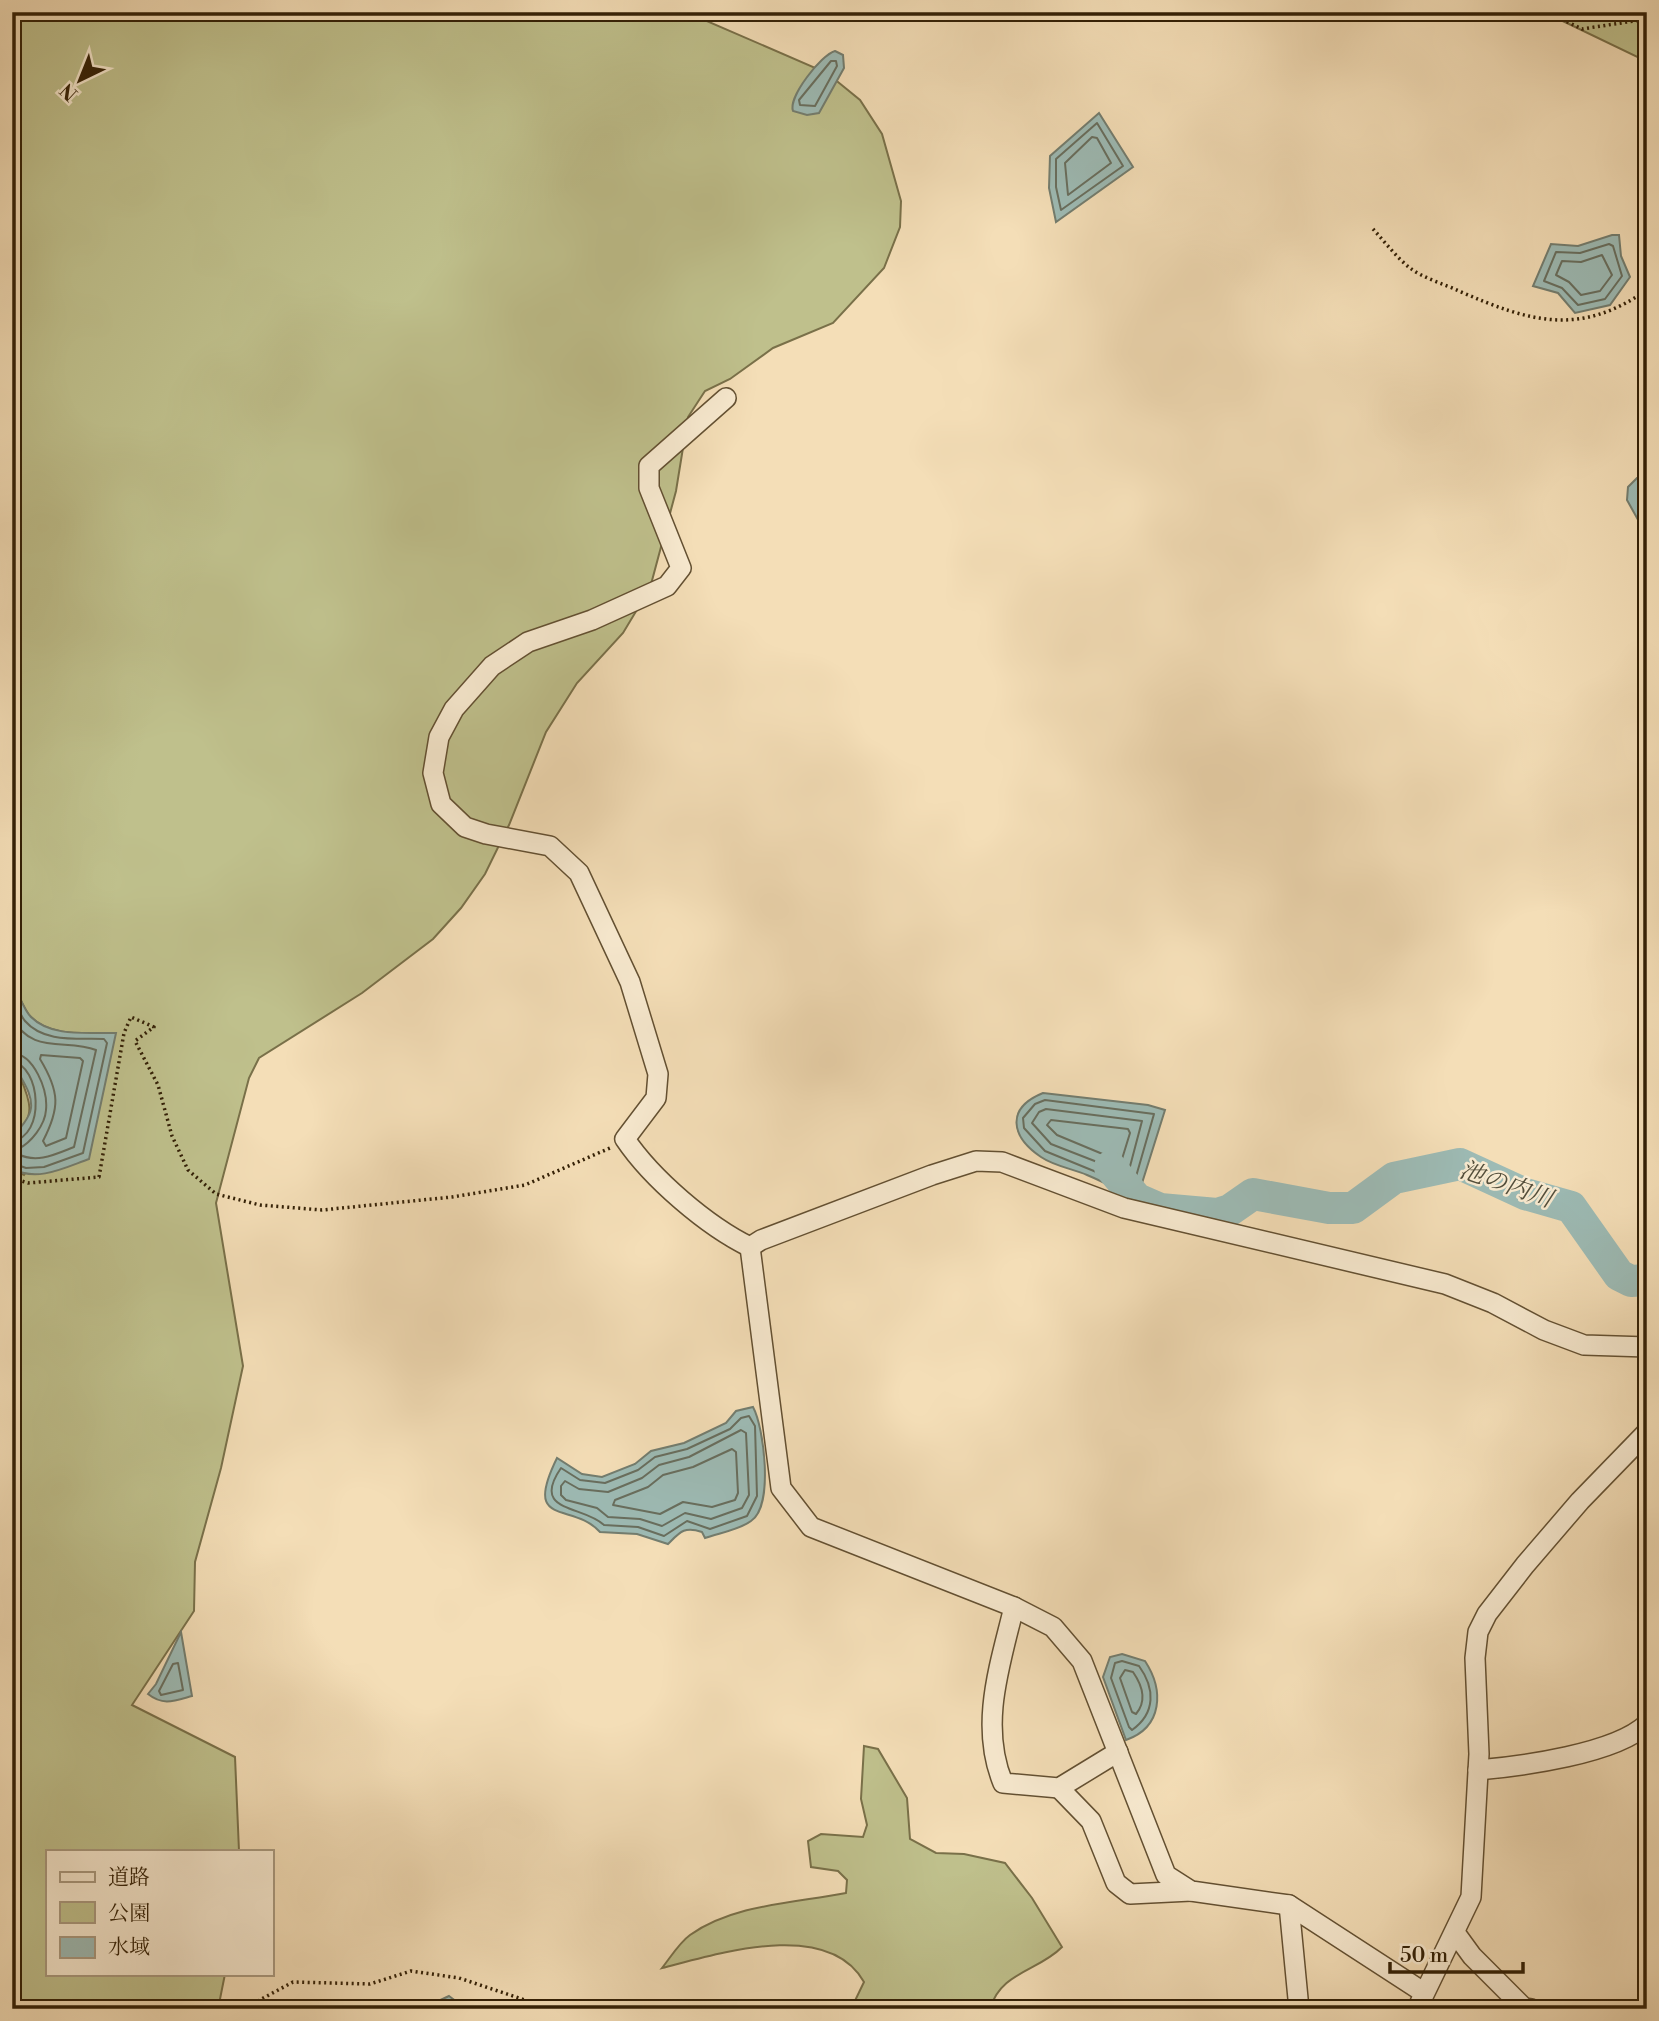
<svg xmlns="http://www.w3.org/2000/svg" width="1659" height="2021" viewBox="0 0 1659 2021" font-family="'Libre Bodoni','Noto Serif JP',serif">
  <rect width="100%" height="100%" fill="#f4deb7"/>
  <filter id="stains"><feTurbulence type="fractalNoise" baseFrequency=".00286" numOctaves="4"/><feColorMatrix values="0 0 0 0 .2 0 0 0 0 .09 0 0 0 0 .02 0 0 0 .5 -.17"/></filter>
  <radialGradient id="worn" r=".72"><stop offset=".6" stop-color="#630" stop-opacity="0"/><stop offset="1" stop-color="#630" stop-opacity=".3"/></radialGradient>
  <g fill="#bfc08c" stroke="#797049" stroke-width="2">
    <path d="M12,12H686L827,73L860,100L882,134L901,201L900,227L884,268L833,323L773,348L730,379L705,391L688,417L676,491L650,588L623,633L577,683L546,732L509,825L485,874L461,908L433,939L362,993L259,1058L249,1078L216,1203L243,1366L221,1468L195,1562L194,1611L132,1705L235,1757L239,1851H47V1974H225L218,2009H12V1169L24,1175L115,1033C89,1032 51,1038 31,1017C23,1009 19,993 12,983Z"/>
    <path d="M1544,12H1647V62L1646,61Z"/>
    <path d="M12,1055C18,1082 48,1114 12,1135Z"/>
    <path d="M864,1746L878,1749L907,1798L910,1839L936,1853L964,1854L1005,1863L1032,1898L1062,1947C1039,1971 1000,1972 990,2009H851L864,1982C828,1918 717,1954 662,1968C670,1958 679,1943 690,1935C734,1904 795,1903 846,1893L847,1880L838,1871L811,1867L808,1841L821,1834L863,1837L867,1825L861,1799Z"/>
  </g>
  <g fill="#9dbbb5" stroke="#737d6f" stroke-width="2">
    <path d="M835,51L843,55L844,68L819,113L807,115L793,111C788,97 821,55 835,51Z"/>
    <path d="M1099,113L1133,167L1056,222L1049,188L1050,156Z"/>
    <path d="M1612,235H1619L1621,256L1630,277L1610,305L1575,313L1558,293L1533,286L1551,244L1578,246Z"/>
    <path d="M1637,478H1647V536L1627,500L1628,487Z"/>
    <path d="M12,983C19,993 23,1009 31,1017C52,1038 89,1032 116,1033L89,1159C64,1168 38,1182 12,1169V1135C19,1131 30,1117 31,1108C33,1089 15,1074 12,1056C10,1033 12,1007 12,983Z"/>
    <path d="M1043,1093L1148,1105L1165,1110L1137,1199C1120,1191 1104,1182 1087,1175C1073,1169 1054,1166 1041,1157C1010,1136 1006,1108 1043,1093Z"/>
    <path d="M753,1407C764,1427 774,1506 751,1521C739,1530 719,1533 705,1538L702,1532C684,1526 680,1532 668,1544L637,1534L600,1532C572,1501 522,1529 557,1458L582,1474L602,1477L635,1464L651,1451L684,1443L726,1423L736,1411Z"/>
    <path d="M181,1632L192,1696C174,1701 163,1706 148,1694L156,1684Z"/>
    <path d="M1122,1654L1145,1661C1164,1690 1163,1727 1126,1740L1103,1677L1110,1657Z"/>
    <path d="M449,1996L461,2005L475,2009H434L436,2002Z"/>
  </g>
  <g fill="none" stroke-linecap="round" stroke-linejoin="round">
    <g stroke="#686e5e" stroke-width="2">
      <path d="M831,61H836L837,66L815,106L800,105L799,100Z"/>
      <path d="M1097,123L1123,166L1061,210L1056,187V159Z"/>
      <path d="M1092,137L1097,138L1111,163L1068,195L1065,163Z"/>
      <path d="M1609,244L1613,246L1622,276L1605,299L1578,305L1562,288L1544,281L1556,252L1580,253Z"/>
      <path d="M1602,255L1612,275L1600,291L1581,295L1569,282L1556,275L1562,261L1581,262Z"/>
      <path d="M12,996C17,1003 19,1014 25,1021C44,1043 77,1038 104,1039L107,1043L83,1153L44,1167L26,1168L12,1163"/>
      <path d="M12,1016C30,1056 67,1038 96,1050L74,1147C56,1154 37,1164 18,1154V1149C31,1143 45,1125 46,1110C48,1090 34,1054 12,1053"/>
      <path d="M41,1055L80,1058L83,1061L66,1138L46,1146L43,1141C60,1108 60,1092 40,1059Z"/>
      <path d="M12,1062C41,1065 46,1137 12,1141"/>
      <path d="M1045,1100L1154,1114L1133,1187L1045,1151L1024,1128L1023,1118L1035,1104Z"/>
      <path d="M1046,1109L1142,1121L1128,1174L1051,1144L1032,1123L1039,1112Z"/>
      <path d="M1051,1120L1128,1129L1130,1133L1122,1159L1117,1160L1057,1135L1047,1125Z"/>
      <path d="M749,1416L755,1426L757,1496L747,1516L710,1529L687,1521L664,1536L638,1527L604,1525C583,1505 530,1513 561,1468L580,1480L605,1483L638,1470L655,1457L687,1449L730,1429L741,1418Z"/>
      <path d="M741,1430L746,1433L749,1495L742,1508L711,1519L685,1513L662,1526L640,1519L608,1517L597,1508L566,1500L561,1495V1486L565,1481L579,1489L608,1492L642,1478L659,1465L689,1457Z"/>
      <path d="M732,1449L736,1452L738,1493L735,1500L712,1507L683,1502L660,1514L613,1505L615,1500L648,1487L663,1475L693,1467Z"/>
      <path d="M1122,1661L1139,1666C1155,1688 1156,1713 1132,1730L1129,1727L1111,1678L1115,1663Z"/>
      <path d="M178,1663L183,1690L161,1695L159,1691L173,1664Z"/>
      <path d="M1125,1670L1133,1672C1142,1685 1147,1701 1136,1714L1132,1712L1120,1678Z"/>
    </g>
    <path stroke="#9dbbb5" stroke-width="32" d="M1110,1167L1137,1199L1160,1209L1217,1214L1230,1210L1253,1194L1329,1208H1353L1394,1178L1460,1164L1525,1194L1571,1207L1619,1275L1631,1281L1647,1280"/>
    <g stroke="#635032" stroke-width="22">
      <g id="minor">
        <path d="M726,398L649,466V488L681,568L667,586L592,620L528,642L492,666L454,709L439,737L433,773L441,804L465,827L486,834L550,846L579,873L630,982L658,1074L656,1098L625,1139C652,1179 707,1226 750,1247"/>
        <path d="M750,1247L781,1488L811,1527L1014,1607L1053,1627L1082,1661L1166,1875L1191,1891L1289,1905L1423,1992"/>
        <path d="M750,1247L761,1240L932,1175L976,1161L1002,1162L1124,1208L1445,1284L1493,1303L1544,1330L1584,1345L1647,1347"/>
        <path d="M1014,1607C1000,1665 979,1725 1003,1783L1059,1788L1118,1752"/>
        <path d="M1478,1770C1522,1766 1615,1754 1647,1724"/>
        <path d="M1059,1788L1091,1821L1116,1883L1130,1894L1191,1891"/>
        <path d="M1289,1905L1299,2009"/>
        <path d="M1456,1934L1472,1956L1524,2008L1531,2009"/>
        <path d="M1417,2009L1471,1897L1479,1754L1475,1658L1478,1632L1487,1614L1525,1565L1580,1501L1647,1432"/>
      </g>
    </g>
    <g stroke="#332006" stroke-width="3.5" stroke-dasharray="2 3.5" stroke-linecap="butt">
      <path d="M1547,12L1582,29L1647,19"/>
      <path d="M1373,229C1385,242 1397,258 1410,268C1423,278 1444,284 1459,291C1530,322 1579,337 1647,290"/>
      <path d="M12,1178L28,1183L99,1177L124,1033L131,1017L154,1027L135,1041L158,1085L172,1136L188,1170L216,1194L260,1205L322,1210L452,1197L525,1185L610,1148"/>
      <path d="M12,1995L21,1999L28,2009"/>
      <path d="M243,2009L293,1982L370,1984L411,1971L459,1978L543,2006L542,2009"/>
    </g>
    <use href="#minor" stroke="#f8ead0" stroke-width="19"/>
  </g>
  <g text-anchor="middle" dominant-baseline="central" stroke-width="5" stroke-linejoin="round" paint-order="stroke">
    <g font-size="24" font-style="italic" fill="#534e3b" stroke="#f8ead0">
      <text transform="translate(1506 1185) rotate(19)">池の内川</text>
    </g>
  </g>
  <rect width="1659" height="2021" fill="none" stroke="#f4deb7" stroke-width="42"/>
  <rect x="14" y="14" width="1631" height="1993" fill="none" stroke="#332006" stroke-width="3.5"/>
  <rect x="21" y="21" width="1617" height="1979" fill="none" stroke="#332006" stroke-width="2"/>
  <rect x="46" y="1850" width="228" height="126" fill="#f8ead0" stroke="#a9997f" stroke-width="2"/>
  <rect x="60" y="1872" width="35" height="10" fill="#f8ead0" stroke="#a9997f" stroke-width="2"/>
  <text x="108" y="1884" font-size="21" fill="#332006">道路</text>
  <rect x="60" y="1902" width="35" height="21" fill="#bfc08c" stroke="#a9997f" stroke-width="2"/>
  <text x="108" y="1920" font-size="21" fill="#332006">公園</text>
  <rect x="60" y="1937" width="35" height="21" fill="#9dbbb5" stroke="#a9997f" stroke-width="2"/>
  <text x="108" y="1954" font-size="21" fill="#332006">水域</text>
  <g transform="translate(80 80) rotate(223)" stroke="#f8ead0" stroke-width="5" paint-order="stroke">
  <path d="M0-5L12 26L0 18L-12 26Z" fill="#332006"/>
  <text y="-10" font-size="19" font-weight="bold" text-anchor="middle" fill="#332006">N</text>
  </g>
  <path d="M1390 1962v10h133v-10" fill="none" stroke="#332006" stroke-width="3.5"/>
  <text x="1400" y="1962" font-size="21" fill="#332006" stroke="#f8ead0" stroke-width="5" paint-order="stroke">50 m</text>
  <rect width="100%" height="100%" filter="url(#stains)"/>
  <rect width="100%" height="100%" fill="url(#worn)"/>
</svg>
